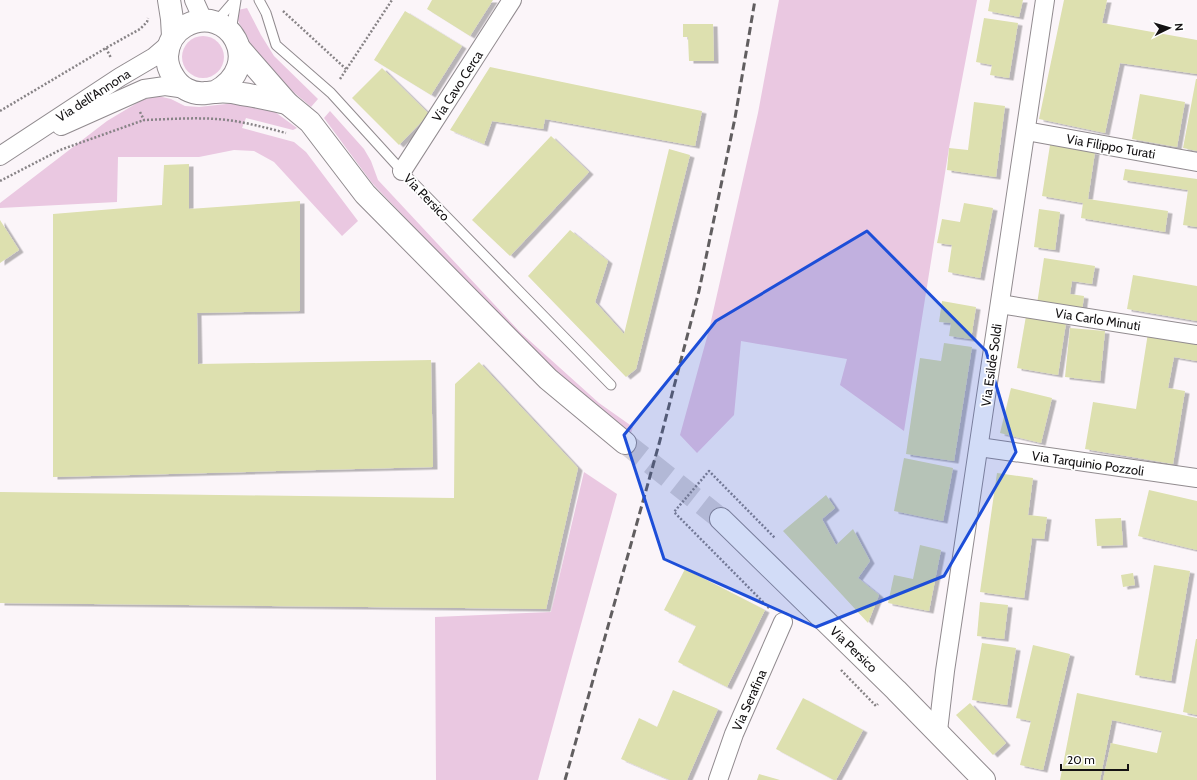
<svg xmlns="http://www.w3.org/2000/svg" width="1197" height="780" viewBox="0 0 1197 780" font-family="Cabin,sans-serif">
  <defs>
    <filter id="shadow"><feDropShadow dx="4.5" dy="2.5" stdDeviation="0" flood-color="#0004"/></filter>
  </defs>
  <rect width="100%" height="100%" fill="#fbf5f9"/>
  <g fill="#eac8e1">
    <path d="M779,0H977L949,148L904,431L840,385L847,359L741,341L734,415L697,453L680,435L709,330L758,113Z"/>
    <path d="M247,8L261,35L274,56L318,99L311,107C293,91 273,76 258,58C253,52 251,43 247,36C242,27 235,21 238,10Z"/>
    <circle cx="203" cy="57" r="21"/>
    <path d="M158,96L171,99L185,106L199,107L235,103L256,106L275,112L297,128L293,130L246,118L242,128L294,142L306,152L358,221L342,236L274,162L254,151L234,150L199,157H118L117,202L0,208V203L107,121L142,100Z"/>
    <path d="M330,111L364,149L371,161L378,180L520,332L599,403L633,427L630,436L561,381L372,183L324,118Z"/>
    <path d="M584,472L617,494L538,780H436L435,617L551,612Z"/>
  </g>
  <g fill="#dde0af" filter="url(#shadow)">
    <path d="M432,0H493L470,36L427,9Z"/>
    <path d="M990,0H1023L1019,17L988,11Z"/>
    <path d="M1064,0H1107L1102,23L1197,40V74L1120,63L1105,133L1039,119Z"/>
    <path d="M405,11L462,46L431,95L374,60Z"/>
    <path d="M984,18L1018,23L1009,78L990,75L992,65L976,62Z"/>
    <path d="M683,24H713L714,61H689L688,37H683Z"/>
    <path d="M490,67L702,111L695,146L545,119L543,129L492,121L484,144L450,130Z"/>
    <path d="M382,68L429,114L399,145L352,98Z"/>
    <path d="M1196,79H1197V151L1183,148Z"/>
    <path d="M1140,94L1185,102L1177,147L1132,139Z"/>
    <path d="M974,102L1005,106L996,177L947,170L949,148L968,150Z"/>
    <path d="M551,136L589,172L510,256L472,220Z"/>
    <path d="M1050,145L1095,152L1088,199L1168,211L1165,232L1081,218L1083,203L1042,196Z"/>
    <path d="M669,149L690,155L636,369L626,377L528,276L570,230L608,261L595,302L624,334Z"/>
    <path d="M189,164V209L300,201V311L197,313L198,364L431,360L433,467L53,477V214L162,205L164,165Z"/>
    <path d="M1125,169L1197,179V227L1183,225L1188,190L1123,180Z"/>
    <path d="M964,203L993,208L980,278L948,272L952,245L937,243L942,219L960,222Z"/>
    <path d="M1039,209L1060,212L1055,250L1034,247Z"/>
    <path d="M0,220L19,250L0,263Z"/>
    <path d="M1044,258L1095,266L1092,284L1072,281L1070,294L1084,296L1082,311L1037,304Z"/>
    <path d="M1133,275L1197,286V321L1127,309Z"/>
    <path d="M942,301L976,307L971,339L949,336L951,323L939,322Z"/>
    <path d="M1026,316L1066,323L1058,375L1017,368Z"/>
    <path d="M1070,328L1105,331L1100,381L1065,377Z"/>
    <path d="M1148,333L1197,341V361L1174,357L1168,388L1185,391L1173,464L1085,449L1093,402L1136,409Z"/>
    <path d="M944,343L972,347L954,461L906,454L920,358L941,361Z"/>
    <path d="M479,362L578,468L546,609L0,603V492L454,498L455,384Z"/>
    <path d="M1011,388L1052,398L1041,443L1000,433Z"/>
    <path d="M904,458L953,468L943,521L894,511Z"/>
    <path d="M997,473L1033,478L1028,515L1047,517L1044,539L1032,538L1024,598L980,592Z"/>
    <path d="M1149,490L1197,501V550L1138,536Z"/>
    <path d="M826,495L835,508L822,519L836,545L853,529L870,561L858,578L879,595L868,623L783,531Z"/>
    <path d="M1121,518L1123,545L1097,546L1095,519Z"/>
    <path d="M920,545L941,550L929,611L888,603L894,575L913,579Z"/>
    <path d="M1154,565L1190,571L1171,681L1135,675Z"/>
    <path d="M685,569L765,610L727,687L678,662L696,626L664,610Z"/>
    <path d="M1133,573L1135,585L1123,587L1121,575Z"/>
    <path d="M980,602L1008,605L1004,639L977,636Z"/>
    <path d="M1196,639H1197V715L1183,712Z"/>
    <path d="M982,643L1016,648L1007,705L972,700Z"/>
    <path d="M1033,645L1070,654L1043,770L1020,765L1031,721L1016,718Z"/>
    <path d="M673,690L718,709L687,780H670L621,759L639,718L657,727Z"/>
    <path d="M1077,693L1197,718V780H1103L1111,743L1157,753L1162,731L1112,720L1100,780H1060Z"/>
    <path d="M803,698L863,730L836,780H834L776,749Z"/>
    <path d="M970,703L1006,743L993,755L956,715Z"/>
    <path d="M759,774L780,780H757Z"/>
  </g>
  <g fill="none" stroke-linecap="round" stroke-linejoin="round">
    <path stroke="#d8d3d6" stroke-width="22" stroke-dasharray="22 11" stroke-linecap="butt" d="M625,443L721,519"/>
    <g stroke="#918b8f" stroke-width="11">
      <g id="service">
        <path d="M259,0L266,13L276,45L331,93L402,171L611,385"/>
        <path d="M216,22L235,0"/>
        <path d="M231,31L236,0"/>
      </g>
    </g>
    <g stroke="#918b8f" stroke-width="20">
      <g id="minor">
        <path d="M194,0L203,20"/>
        <path d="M61,126L144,89L165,86L186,89"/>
        <path d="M1026,131L1197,162"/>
        <path d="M0,156L120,77L154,57L168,45"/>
        <path d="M402,171L512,0"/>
        <path d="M1000,304L1197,335"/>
        <path d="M979,447L1197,478"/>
        <path d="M938,731L945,671L1045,0"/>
        <path d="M718,780L734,734L783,622"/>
      </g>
    </g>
    <g stroke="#918b8f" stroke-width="24">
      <g id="tertiary">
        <path d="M169,0L172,19L173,36"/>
        <path d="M239,48L287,103L310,122L365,194L548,379L625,443"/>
        <path d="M215,92C266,65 229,2 185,26C174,32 168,43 167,56C167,63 169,70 173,76C179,87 192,95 206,93C209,93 212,92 215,92C223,91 234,92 242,94C257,96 272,100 287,103"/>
        <path d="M721,519L896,690L984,780"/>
      </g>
    </g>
    <g stroke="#878386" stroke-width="2.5" stroke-dasharray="2 2" stroke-linecap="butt">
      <path d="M283,11L346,69"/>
      <path d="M106,48L111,58"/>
      <path d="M340,79L392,0"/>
      <path d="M0,111L106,48L140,29L147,22L148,18"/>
      <path d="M140,112L144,120C176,119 209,116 240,122C256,125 271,129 286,133"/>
      <path d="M0,181L60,150L144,120"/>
      <path d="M769,608L674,512L709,471L775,538"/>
      <path d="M841,670L876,706L878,704"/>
    </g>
    <use href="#service" stroke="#fff" stroke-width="9"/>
    <use href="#minor" stroke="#fff" stroke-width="18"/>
    <use href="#tertiary" stroke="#fff" stroke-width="22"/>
    <path stroke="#615e60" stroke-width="3" stroke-dasharray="8 4" stroke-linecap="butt" d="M565,780L659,444L699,291L735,118L755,0"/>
  </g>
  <path fill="#1d4ed8" fill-opacity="0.2" stroke="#1d4ed8" stroke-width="3" stroke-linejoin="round" d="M867,231L986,351L1016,452L944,576L816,627L664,559L624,435L716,321Z"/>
  <g text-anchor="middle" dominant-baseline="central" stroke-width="3.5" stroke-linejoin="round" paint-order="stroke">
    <g font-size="13" fill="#141213" stroke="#fff">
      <text transform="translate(457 86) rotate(-57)">Via Cavo Cerca</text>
      <text transform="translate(93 95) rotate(-33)">Via dell'Annona</text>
      <text transform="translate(1111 146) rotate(10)">Via Filippo Turati</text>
      <text transform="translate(427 197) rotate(46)">Via Persico</text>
      <text transform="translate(1098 319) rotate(9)">Via Carlo Minuti</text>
      <text transform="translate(991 365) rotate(-82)">Via Esilde Soldi</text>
      <text transform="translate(1088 463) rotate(8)">Via Tarquinio Pozzoli</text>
      <text transform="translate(854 649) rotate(44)">Via Persico</text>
      <text transform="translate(749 700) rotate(-66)">Via Serafina</text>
    </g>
  </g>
  <g transform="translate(1169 28) rotate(85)" stroke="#ffffff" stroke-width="3" paint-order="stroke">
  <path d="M0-3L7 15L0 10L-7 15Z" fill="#141213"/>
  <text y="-6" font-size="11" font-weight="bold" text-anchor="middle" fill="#141213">N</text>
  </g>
  <path d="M1061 764v6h67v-6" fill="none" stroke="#141213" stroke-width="2"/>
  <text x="1067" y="764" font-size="12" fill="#141213" stroke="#ffffff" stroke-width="3" paint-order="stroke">20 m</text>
</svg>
